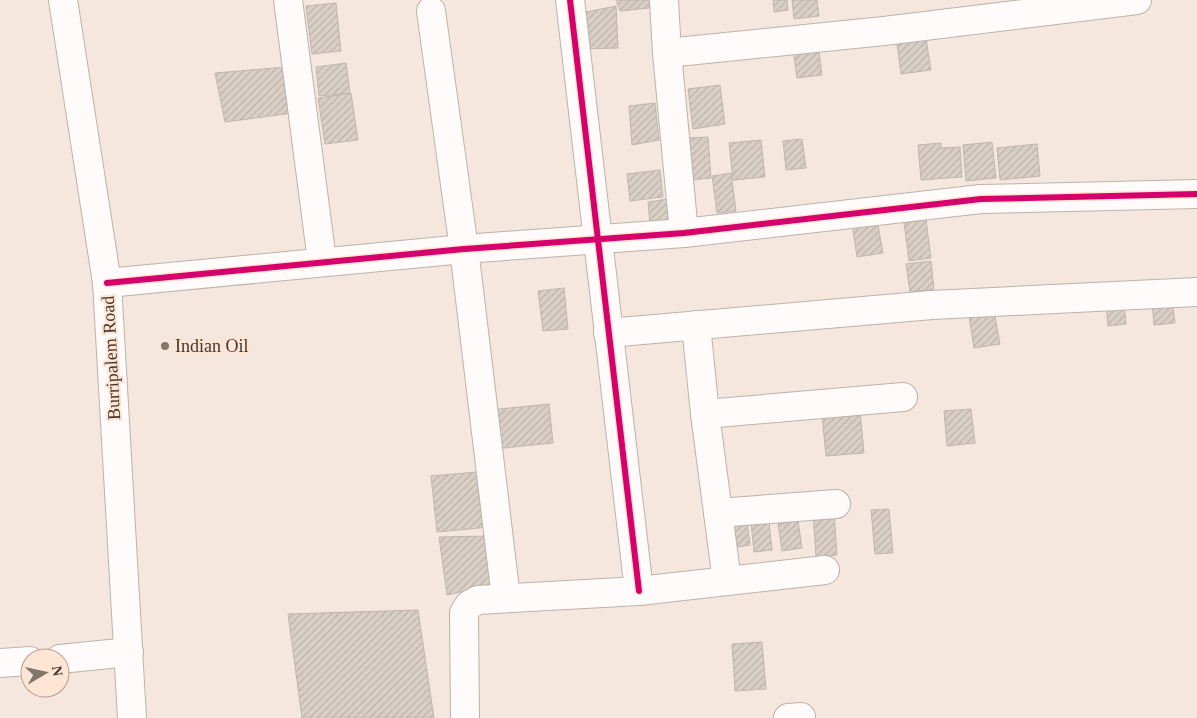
<svg xmlns="http://www.w3.org/2000/svg" width="1197" height="718" viewBox="0 0 1197 718" font-family="'Times New Roman',serif">
  <defs>
    <pattern id="building-hatch" width="6" height="6" patternUnits="userSpaceOnUse" patternTransform="scale(1.25)"><rect width="6" height="6" fill="#d9cfc6"/><path d="M-1 1l2-2M0 6l6-6M5 7l2-2" fill="none" stroke="#bbb2aa"/></pattern>
  </defs>
  <rect width="100%" height="100%" fill="#f5e7de"/>
  <g fill="url(#building-hatch)" stroke="#c1b7ae">
    <path d="M616,0H648L649,8L620,11Z"/>
    <path d="M773,0H787L788,10L774,12Z"/>
    <path d="M792,0H817L819,16L794,19Z"/>
    <path d="M336,3L341,51L312,54L306,6Z"/>
    <path d="M616,6L618,48L584,49L586,12Z"/>
    <path d="M925,32L931,70L901,74L896,36Z"/>
    <path d="M818,45L822,75L797,78L793,49Z"/>
    <path d="M346,63L350,93L319,96L316,67Z"/>
    <path d="M286,67L293,113L225,122L215,73Z"/>
    <path d="M720,85L725,124L693,129L688,89Z"/>
    <path d="M351,93L358,140L325,144L318,98Z"/>
    <path d="M655,103L659,140L632,145L629,106Z"/>
    <path d="M708,137L711,178L690,180L687,138Z"/>
    <path d="M802,139L806,168L786,170L783,141Z"/>
    <path d="M761,140L765,177L733,180L729,143Z"/>
    <path d="M992,142L996,178L966,181L963,145Z"/>
    <path d="M941,143V148L960,147L962,177L921,180L918,145Z"/>
    <path d="M1037,144L1040,176L1000,180L997,148Z"/>
    <path d="M660,170L663,197L630,201L627,174Z"/>
    <path d="M731,173L736,211L717,213L712,176Z"/>
    <path d="M668,199L670,220L650,223L648,202Z"/>
    <path d="M877,220L883,253L857,257L852,224Z"/>
    <path d="M926,220L931,258L909,261L904,223Z"/>
    <path d="M931,261L934,289L910,292L906,264Z"/>
    <path d="M564,288L568,329L543,331L538,291Z"/>
    <path d="M1172,299L1175,323L1154,325L1152,301Z"/>
    <path d="M1124,302L1126,324L1108,326L1106,305Z"/>
    <path d="M993,306L1000,344L974,348L968,310Z"/>
    <path d="M549,404L553,443L494,449L490,410Z"/>
    <path d="M971,409L975,443L947,446L944,411Z"/>
    <path d="M860,411L864,453L826,456L822,415Z"/>
    <path d="M477,472L490,527L437,532L431,476Z"/>
    <path d="M889,509L893,553L875,554L871,510Z"/>
    <path d="M834,512L837,555L816,557L813,514Z"/>
    <path d="M747,521L750,545L732,548L729,523Z"/>
    <path d="M798,521L802,548L782,551L778,524Z"/>
    <path d="M769,522L772,550L754,552L751,523Z"/>
    <path d="M490,536L495,584L447,595L439,537Z"/>
    <path d="M418,610L434,718H302L288,614Z"/>
    <path d="M762,642L766,689L735,691L732,644Z"/>
  </g>
  <g fill="none" stroke-linecap="round" stroke-linejoin="round">
    <g stroke="#bdb2aa" stroke-width="30">
      <g id="minor">
        <path d="M288,0L322,261"/>
        <path d="M570,0L639,591"/>
        <path d="M664,0L667,53L684,233"/>
        <path d="M431,11L464,249L506,598"/>
        <path d="M667,53L884,31L1137,0"/>
        <path d="M107,283L464,249L684,233L981,199L1197,194"/>
        <path d="M696,325L705,414L727,581"/>
        <path d="M608,333L932,305L1197,292"/>
        <path d="M705,414L903,397"/>
        <path d="M718,513L836,504"/>
        <path d="M60,659L129,652"/>
        <path d="M0,663L30,661"/>
        <path d="M465,718L464,613L469,605L478,600L639,591L825,570"/>
        <path d="M788,718L801,717"/>
      </g>
    </g>
    <g stroke="#bdb2aa" stroke-width="30">
      <path id="major" d="M63,0L107,283L132,718"/>
    </g>
    <use href="#minor" stroke="#fefbfa" stroke-width="28"/>
    <use href="#major" stroke="#fefbfa" stroke-width="28"/>
    <g stroke="#ffe5d4" stroke-width="9">
      <g id="cycleway">
        <path d="M570,0L639,591"/>
        <path d="M107,283L464,249L684,233L981,199L1197,194"/>
      </g>
    </g>
    <use href="#cycleway" stroke="#d6006c" stroke-width="6"/>
  </g>
  <circle fill="#82756c" stroke="#ffe5d4" stroke-width="2" cx="165" cy="346" r="5"/>
  <g text-anchor="middle" dominant-baseline="central" stroke-width="4" stroke-linejoin="round" paint-order="stroke">
    <g font-size="18" fill="#44372f" stroke="#ffe5d4" text-anchor="start">
      <text x="175" y="346">Indian Oil</text>
    </g>
    <g font-size="18" fill="#44372f" stroke="#ffe5d4">
      <text transform="translate(111 358) rotate(-93)">Burripalem Road</text>
    </g>
  </g>
  <g transform="translate(45 673) rotate(81)"><circle r="24" fill="#ffe5d4" stroke="#b49f92"/>
  <path d="M0-4L9 19L0 12L-9 19Z" fill="#82756c"/>
  <text y="-8" font-size="14" font-weight="bold" text-anchor="middle" fill="#44372f">N</text>
  </g>
</svg>
